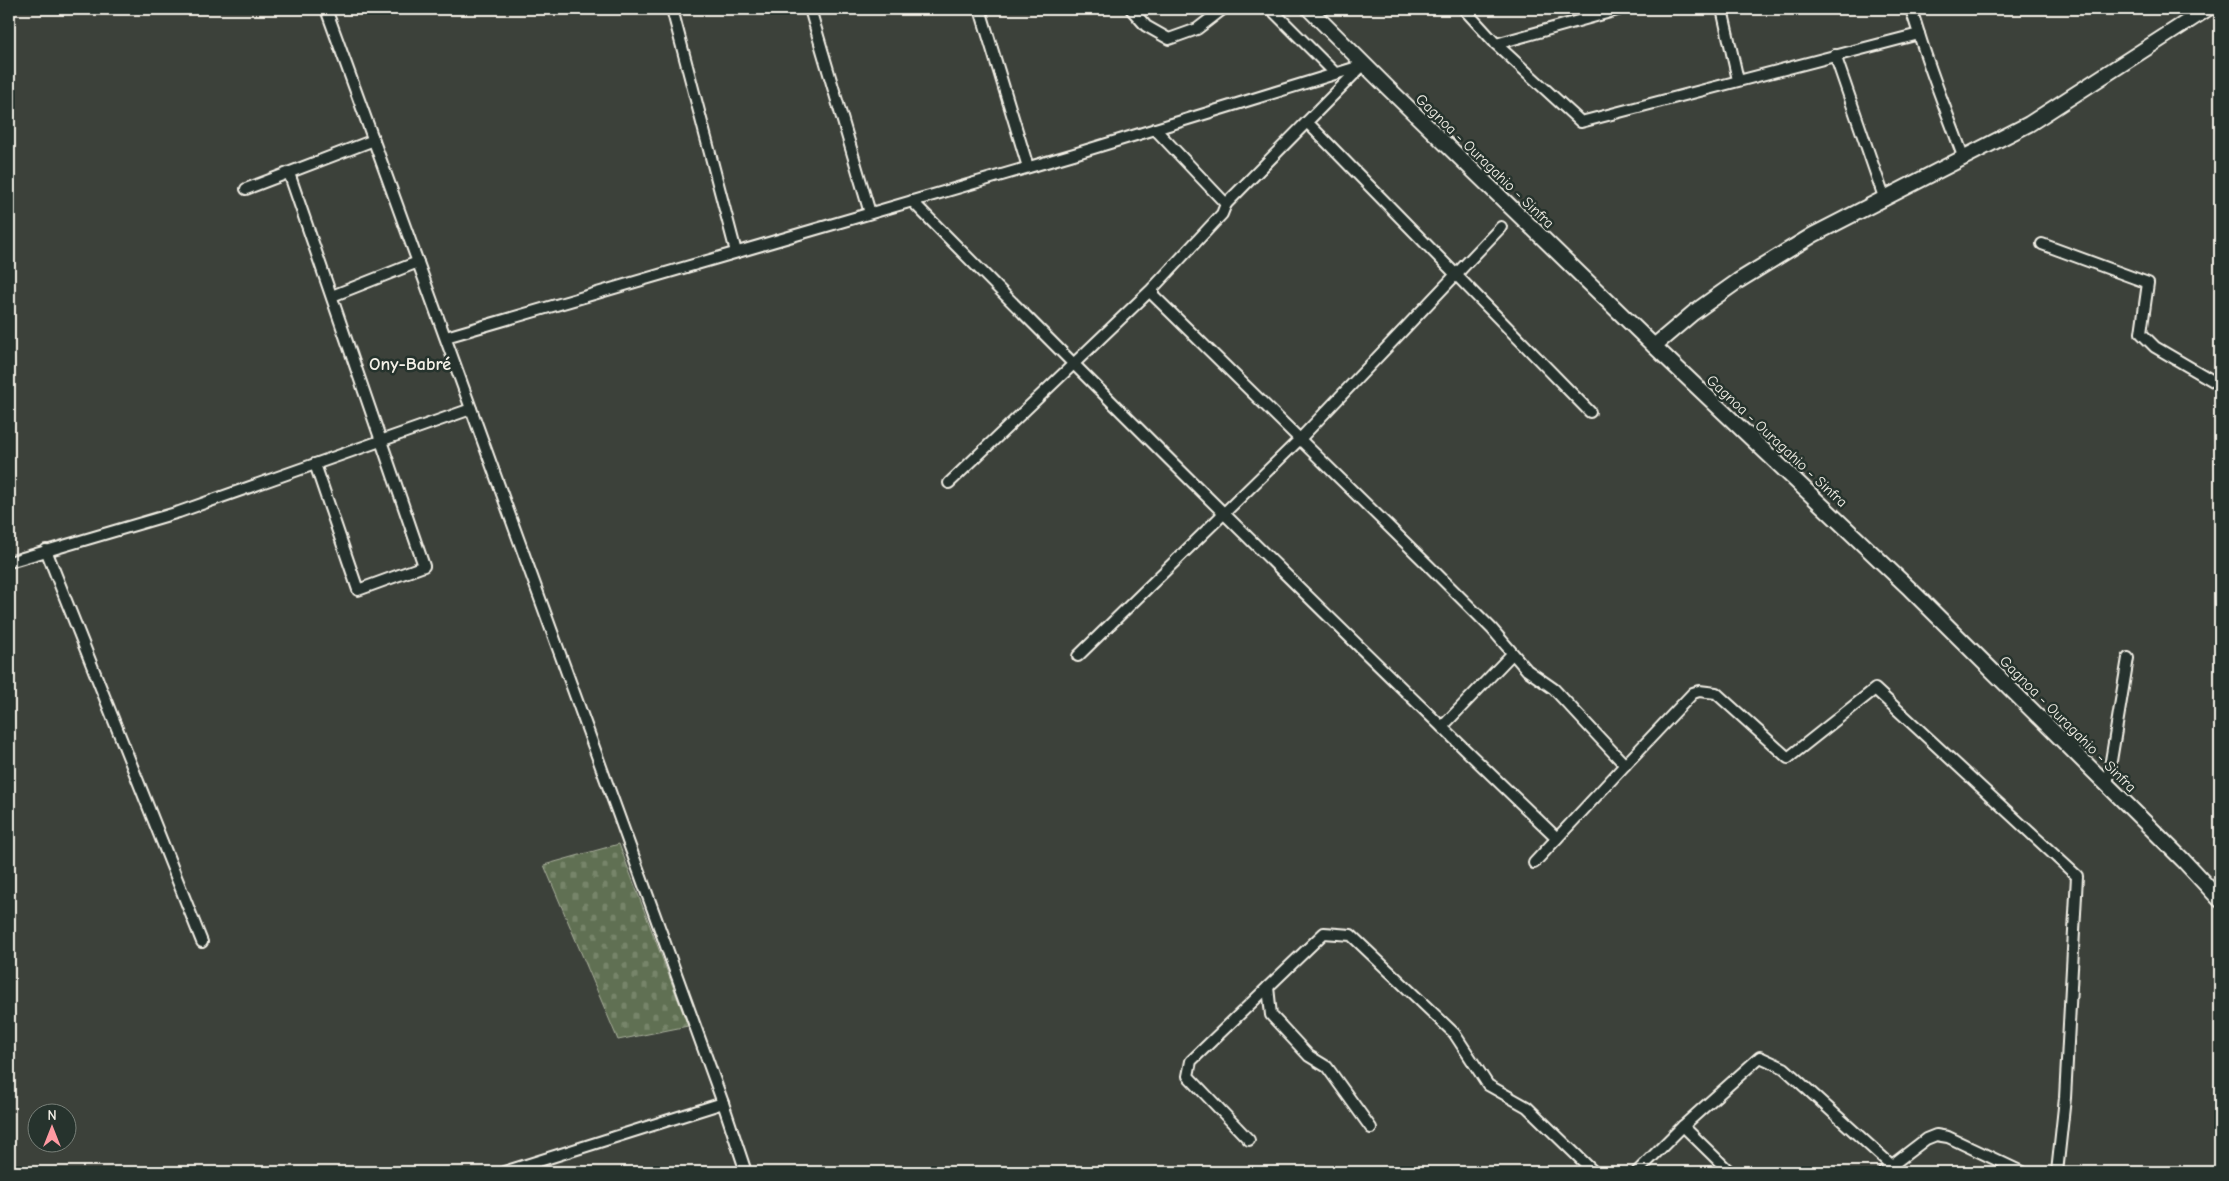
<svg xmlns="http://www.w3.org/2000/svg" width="2229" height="1181" viewBox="0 0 2229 1181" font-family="'Comic Neue',sans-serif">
  <defs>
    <pattern id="cemetery-stones" width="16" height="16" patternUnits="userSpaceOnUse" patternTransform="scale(1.25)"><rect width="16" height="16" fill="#607052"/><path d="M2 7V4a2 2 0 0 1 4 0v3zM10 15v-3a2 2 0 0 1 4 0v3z" fill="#77856b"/></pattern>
  </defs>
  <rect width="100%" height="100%" fill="#3c413a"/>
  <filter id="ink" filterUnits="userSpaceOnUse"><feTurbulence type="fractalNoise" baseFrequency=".02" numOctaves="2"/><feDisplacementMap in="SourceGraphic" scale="10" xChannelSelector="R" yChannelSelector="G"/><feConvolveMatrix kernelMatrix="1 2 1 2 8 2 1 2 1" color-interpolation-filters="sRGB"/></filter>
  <g filter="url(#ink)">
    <path fill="url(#cemetery-stones)" stroke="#aab09d" d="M619,844L688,1026L618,1040L544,865Z"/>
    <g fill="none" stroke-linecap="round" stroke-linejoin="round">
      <g stroke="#f4f1e8" stroke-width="14">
        <g id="street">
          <path d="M326,9L723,1103L746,1172"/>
          <path d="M672,9L736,252"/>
          <path d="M810,9L870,213"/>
          <path d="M980,9L1028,167"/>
          <path d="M1131,9L1146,26L1169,39L1197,29L1223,9"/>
          <path d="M1271,9L1335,73"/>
          <path d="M1464,9L1496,44L1581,122L1919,34L1911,9"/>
          <path d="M1722,9L1738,80"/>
          <path d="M1919,34C1932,77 1949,117 1964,159"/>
          <path d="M1496,44L1621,9"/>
          <path d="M1835,55L1885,200"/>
          <path d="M1307,122L1590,412"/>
          <path d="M1155,129L1226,204L1222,214L1153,288V295L1428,565L1492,629L1527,670L1554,689L1625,765L1693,693L1699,691L1716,693L1788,758L1875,689L2077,876L2065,1098L2057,1172"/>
          <path d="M289,173L424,566L358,590L315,464"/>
          <path d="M246,189L374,140"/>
          <path d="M912,201C1124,416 1339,629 1557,838"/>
          <path d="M1226,204L1363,65"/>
          <path d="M2042,244L2148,283L2141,333L2155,347L2220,385"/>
          <path d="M332,296L418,262"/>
          <path d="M446,337L1074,154L1364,65"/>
          <path d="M949,483L1153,288"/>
          <path d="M46,550L202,942"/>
          <path d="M9,562L179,512L471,409"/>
          <path d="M1078,656L1300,439L1501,227"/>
          <path d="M1442,727L1512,654"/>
          <path d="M2107,785L2128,658"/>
          <path d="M1534,863L1625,765"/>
          <path d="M1268,987L1271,1015L1309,1056L1327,1067L1371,1128"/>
          <path d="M1683,1126L1730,1172"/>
          <path d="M1249,1140L1188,1076L1191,1061L1324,933L1351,935L1454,1033L1488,1085L1527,1107L1594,1172"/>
          <path d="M504,1172L723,1103"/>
          <path d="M1637,1172L1683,1126L1760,1057L1784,1068L1890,1164"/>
          <path d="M1883,1172L1926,1139L1936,1135L1948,1137L2022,1172"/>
        </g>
      </g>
      <g stroke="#f4f1e8" stroke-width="18">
        <g id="secondary">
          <path d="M1309,9L1387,87L1654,346L1910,589L2183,860L2220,900"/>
          <path d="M1654,346L1693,313L1738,281L1813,235L2029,124L2207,9"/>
        </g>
      </g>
      <use href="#street" stroke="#26332d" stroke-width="10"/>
      <use href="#secondary" stroke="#26332d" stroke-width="14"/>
    </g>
  </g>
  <g text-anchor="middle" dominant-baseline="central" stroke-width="5" stroke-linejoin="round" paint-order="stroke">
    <g font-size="15" fill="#f4f1e8" stroke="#26332d">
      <text transform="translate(1485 161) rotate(44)">Gagnoa - Ouragahio - Sinfra</text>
      <text transform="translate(1777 441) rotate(43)">Gagnoa - Ouragahio - Sinfra</text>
      <text transform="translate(2068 724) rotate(45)">Gagnoa - Ouragahio - Sinfra</text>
    </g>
    <g font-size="18" font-weight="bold" fill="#f4f1e8" stroke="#26332d">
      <text x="410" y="364">Ony-Babré</text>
    </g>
  </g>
  <rect width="2229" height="1181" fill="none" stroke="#26332d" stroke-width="30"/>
  <rect x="15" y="15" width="2199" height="1151" fill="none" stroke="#f4f1e8" stroke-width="2" filter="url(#ink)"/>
  <g transform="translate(52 1128)"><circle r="24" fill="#26332d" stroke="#787f78"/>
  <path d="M0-4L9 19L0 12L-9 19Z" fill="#ff9aa2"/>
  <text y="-8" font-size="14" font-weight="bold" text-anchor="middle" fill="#f4f1e8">N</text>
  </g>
</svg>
